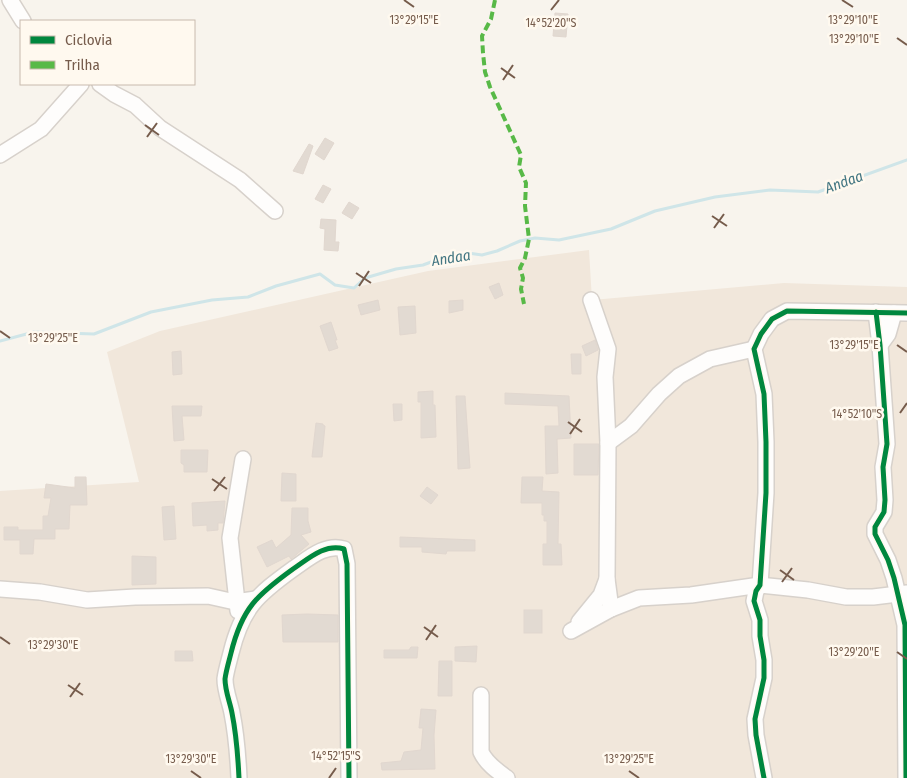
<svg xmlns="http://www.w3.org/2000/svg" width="907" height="778" viewBox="0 0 907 778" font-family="'Fira Sans Condensed',sans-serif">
  <rect width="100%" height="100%" fill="#f8f4ed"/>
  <path fill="#f1e7db" d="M589,250L592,300L784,283L907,287V778H0V491L139,482L107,352L160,331L428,271Z"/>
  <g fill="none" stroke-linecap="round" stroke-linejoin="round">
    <path stroke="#cfe5e8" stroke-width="3" d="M0,341L34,332L94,334L151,312L212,300L248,297L276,286L320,274L335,285L354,288L365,278L396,269L423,265L442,258L468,253L482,255L497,251L520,241L535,238L559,240L611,229L655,211L715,197L770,190L818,192L907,160"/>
  </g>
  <g fill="#e2dad2" stroke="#e1d7cf">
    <path d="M555,13L568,14L566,37L553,36Z"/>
    <path d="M325,138L334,143L324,160L315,154Z"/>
    <path d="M309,144L313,146L303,174L293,171Z"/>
    <path d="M323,185L331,189L323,203L315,199Z"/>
    <path d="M349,202L359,208L352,219L342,213Z"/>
    <path d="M321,219L336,220L335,242H339L338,251L324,250L325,229L320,228Z"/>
    <path d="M499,283L503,295L495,299L489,287Z"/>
    <path d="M378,300L380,310L361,315L358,305Z"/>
    <path d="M463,300V310L449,313V301Z"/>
    <path d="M415,306L416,333L400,335L398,307Z"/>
    <path d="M331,322L337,340H335L338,348L329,351L320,326Z"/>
    <path d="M595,340L598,350L586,356L582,346Z"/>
    <path d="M181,351L182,374L173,375L172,352Z"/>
    <path d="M571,354H581V374H572Z"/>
    <path d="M433,391V405H435L436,437L421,438V402H418V392Z"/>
    <path d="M505,393L569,396L571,438L557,439L558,473L546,474L545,426H559L558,406L505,404Z"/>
    <path d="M456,396H465L470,468L458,469Z"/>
    <path d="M393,404H402V420L394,421Z"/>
    <path d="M172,406H202L201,416H182L184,440L174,441Z"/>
    <path d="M316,423L323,424V425L325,426L322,457H312Z"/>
    <path d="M574,444H599L598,475H574Z"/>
    <path d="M181,450H208L207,472H184V465L181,463Z"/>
    <path d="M282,473L296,474V501H281Z"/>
    <path d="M75,477H86L87,505H70L69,529H55V539H34L33,554H20V540H4V527H18V530H43V516H48L51,498H44L46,484L75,488Z"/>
    <path d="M522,477H543L542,491L559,492L558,544H561L562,565H543V544H547V521H544V515H542V503H521Z"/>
    <path d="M427,487L438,495L431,504L420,496Z"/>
    <path d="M225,501L223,523H218V530L207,531V525L193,526L192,503Z"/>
    <path d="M174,506L176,539L164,540L162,507Z"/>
    <path d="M292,508H308V521L311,532L301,535L309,544L291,559L289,556L267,567L257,547L272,540L276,548L291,535Z"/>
    <path d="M400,537L475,540V551H447L446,554L422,552V547H400Z"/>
    <path d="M132,556L156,557V584L132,585Z"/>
    <rect x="524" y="610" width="18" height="23"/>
    <path d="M307,614L338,615V642H283L282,615Z"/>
    <path d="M477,646L476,662L455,661V647Z"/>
    <path d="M411,647H418L417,658H384V650H409Z"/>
    <path d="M175,651H192L193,661H175Z"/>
    <path d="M439,661H452V696H438Z"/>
    <path d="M421,709L436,710L434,735L435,769L382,770L381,763L401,761L404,752L421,750L423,728H419Z"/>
  </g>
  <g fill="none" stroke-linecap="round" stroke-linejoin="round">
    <g stroke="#d7d1cb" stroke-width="18">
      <g id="minor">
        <path d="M10,0L23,21"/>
        <path d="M100,84L114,94L135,105L160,128L240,180L275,211"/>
        <path d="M0,155L41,129L81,84"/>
        <path d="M591,300L608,349L605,377L608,443L607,579L611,609"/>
        <path d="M876,312L880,345L887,444L883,467L885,500L884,512L875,527V534L888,560L894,578L905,625L906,778"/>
        <path d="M880,345L888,334L894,313"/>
        <path d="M608,443L631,426L659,394L679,376L710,359L754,349"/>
        <path d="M0,589L40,592L87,600L135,597L208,596L235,602L256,599"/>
        <path d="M238,611L230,538L243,459"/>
        <path d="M579,622L601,595L607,579"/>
        <path d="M571,631L611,609L639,598L691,595L760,585L808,590L846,597H873L907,593"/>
        <path d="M481,695V752C486,763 497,771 507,778"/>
        <path d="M239,778C238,757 236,733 232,713C230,702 225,691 225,679C226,671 229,661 231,653C242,608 257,595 293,569C308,559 325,543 344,549L347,564L349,778"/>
        <path d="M764,778L756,735L755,719L764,678V660L760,636V620L754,601L756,591L760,585L766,493V442L764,394L754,349L761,334L772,319L787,311L907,313"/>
      </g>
    </g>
    <use href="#minor" stroke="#fefdfc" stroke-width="15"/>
    <path stroke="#58b947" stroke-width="4" stroke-dasharray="8 4" stroke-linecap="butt" d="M495,0L491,19L482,36L483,53L485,72L490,87L521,155L519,167L526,183L525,206L529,239L525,258L520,268L523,278L521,289L524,304"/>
    <g stroke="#fff9ef" stroke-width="8">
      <g id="cycleway">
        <path d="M876,312L880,345L887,444L883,467L885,500L884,512L875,527V534L888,560L894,578L905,625L906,778"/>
        <path d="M239,778C238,757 236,733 232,713C230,702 225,691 225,679C226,671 229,661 231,653C242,608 257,595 293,569C308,559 325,543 344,549L347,564L349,778"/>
        <path d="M764,778L756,735L755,719L764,678V660L760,636V620L754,601L756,591L760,585L766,493V442L764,394L754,349L761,334L772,319L787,311L907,313"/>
      </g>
    </g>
    <use href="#cycleway" stroke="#00873e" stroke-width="5"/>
  </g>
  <path fill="none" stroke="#765c4c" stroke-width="2" d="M404,0L414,7M842,0L853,7M551,10L559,0M897,38L907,45M501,68L515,78M503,80L513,65M145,125L159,135M147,137L157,123M712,216L727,226M714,228L724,214M356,273L371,283M359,286L369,271M0,331L10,338M897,345L907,352M900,413L907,403M568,422L582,432M570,434L580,419M212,479L227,489M214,491L225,477M780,570L794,580M782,582L792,568M424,627L438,637M0,637L10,644M426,640L436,625M897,652L907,659M68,685L83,695M70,697L80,683M191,771L201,778M629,771L639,778M329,778L336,768"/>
  <g text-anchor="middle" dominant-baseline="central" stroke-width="5" stroke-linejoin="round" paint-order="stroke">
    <g font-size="15" font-style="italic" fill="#437682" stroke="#fff9ef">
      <text transform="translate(844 182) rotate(-20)">Andaa</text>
      <text transform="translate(451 258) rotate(-9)">Andaa</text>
    </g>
  </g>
  <g font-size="12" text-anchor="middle" fill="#765c4c" stroke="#fff9ef" stroke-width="5" stroke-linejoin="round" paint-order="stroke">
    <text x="414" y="24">13°29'15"E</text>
    <text x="853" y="24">13°29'10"E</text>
    <text x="551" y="27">14°52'20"S</text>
    <text x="854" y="43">13°29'10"E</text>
    <text x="53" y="342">13°29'25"E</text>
    <text x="854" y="349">13°29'15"E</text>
    <text x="857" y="418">14°52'10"S</text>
    <text x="53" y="649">13°29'30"E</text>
    <text x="854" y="656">13°29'20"E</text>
    <text x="336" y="760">14°52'15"S</text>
    <text x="191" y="763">13°29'30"E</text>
    <text x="629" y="763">13°29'25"E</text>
  </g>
  <rect x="20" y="20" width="175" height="65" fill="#fff9ef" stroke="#c8baae"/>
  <rect x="30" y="36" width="25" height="8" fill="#00873e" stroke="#c8baae"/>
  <text x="65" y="45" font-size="15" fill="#765c4c">Ciclovia</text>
  <rect x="30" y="61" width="25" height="8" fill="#58b947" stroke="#c8baae"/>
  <text x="65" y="70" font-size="15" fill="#765c4c">Trilha</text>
</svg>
